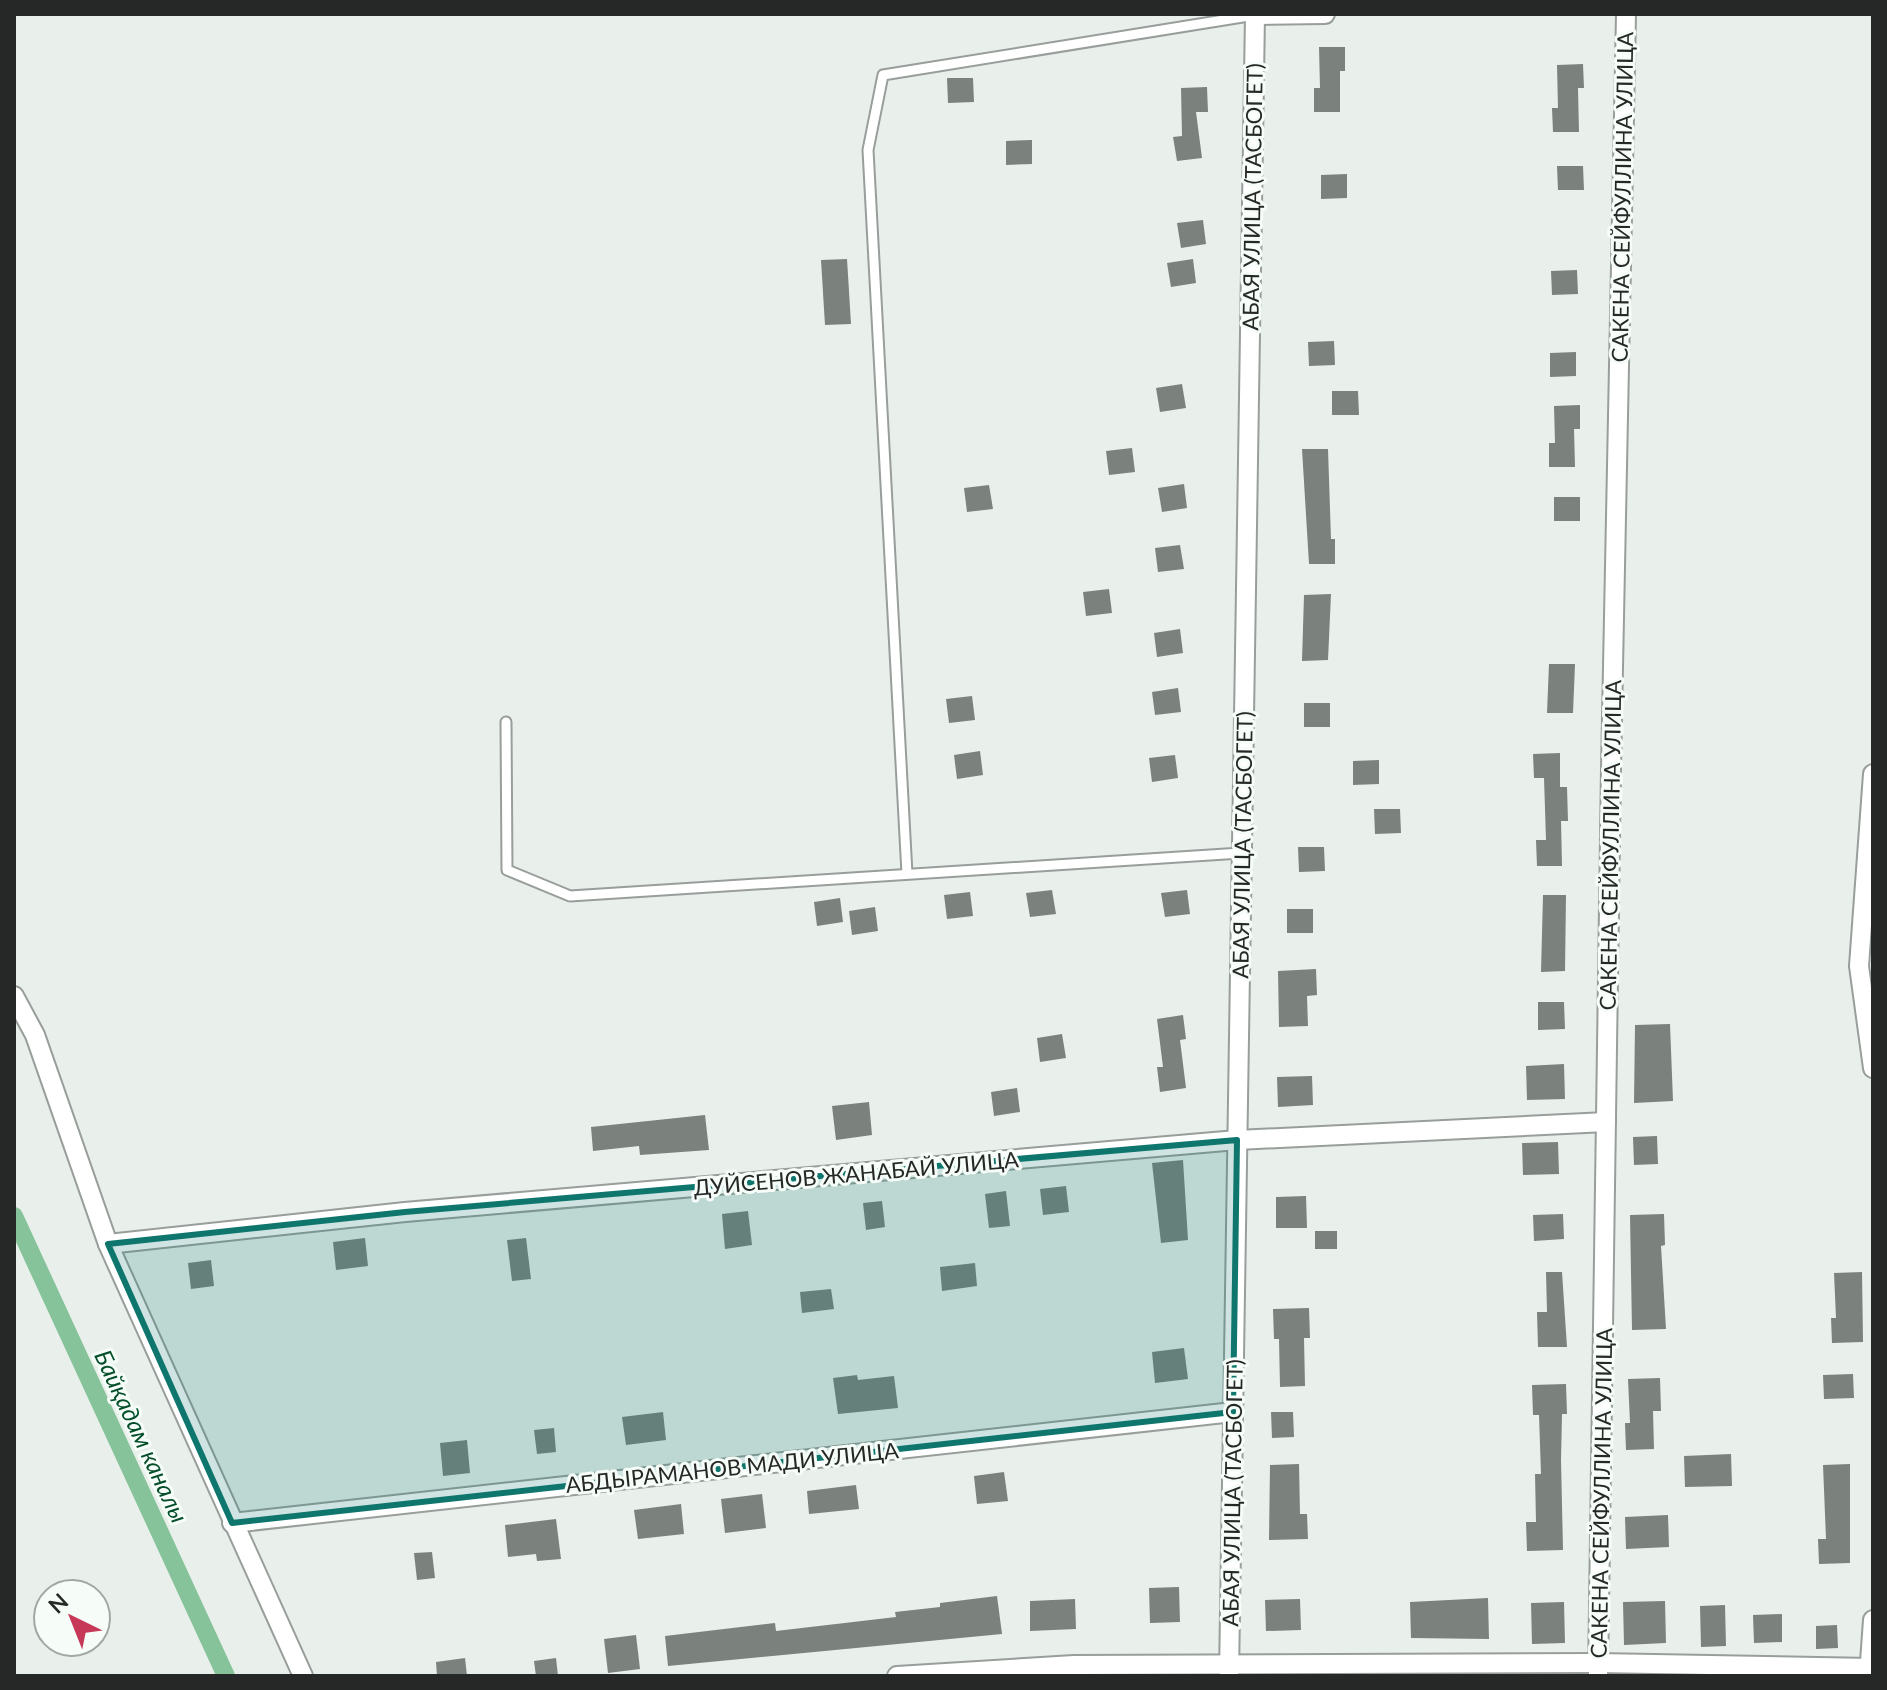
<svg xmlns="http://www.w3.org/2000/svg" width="1887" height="1690" viewBox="0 0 1887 1690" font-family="Lato,sans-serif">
  <rect width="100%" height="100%" fill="#e9f0eb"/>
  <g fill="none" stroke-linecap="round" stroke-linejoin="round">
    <path stroke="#87c39a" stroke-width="18" d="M14,1216L226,1676"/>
  </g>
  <g fill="#7b817d">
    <path d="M1319,47H1345V71H1340V112H1314V88H1320Z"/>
    <path d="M1583,64L1584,88H1578L1579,132H1553L1552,108H1558L1557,65Z"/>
    <path d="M947,78H973L974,102L948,103Z"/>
    <path d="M1207,87L1208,112H1196L1202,158L1177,161L1173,137L1182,136L1181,88Z"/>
    <path d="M1032,140V164L1006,165V141Z"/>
    <path d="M1557,166H1583L1584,190H1558Z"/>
    <path d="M1347,174V198L1321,199V175Z"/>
    <path d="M1203,220L1206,244L1181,248L1177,223Z"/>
    <path d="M847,259L851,324L825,325L821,260Z"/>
    <path d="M1193,259L1196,283L1171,287L1167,263Z"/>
    <path d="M1577,270L1578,294L1552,295L1551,271Z"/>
    <path d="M1334,341L1335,365L1309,366L1308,342Z"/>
    <path d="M1576,352V376L1550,377V353Z"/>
    <path d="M1182,384L1186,408L1160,412L1156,388Z"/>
    <path d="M1332,391H1358L1359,415H1332Z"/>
    <path d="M1580,405V429H1574L1575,467H1549V443H1555L1554,406Z"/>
    <path d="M1132,448L1135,472L1109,475L1106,451Z"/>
    <path d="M1302,449H1328L1331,539H1335V564H1309Z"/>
    <path d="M1184,484L1187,508L1162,512L1158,488Z"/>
    <path d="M989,485L993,509L967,512L964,488Z"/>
    <rect x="1554" y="497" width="26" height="24"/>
    <path d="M1180,545L1184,569L1158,572L1155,548Z"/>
    <path d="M1109,589L1112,613L1086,616L1083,592Z"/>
    <path d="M1331,594L1328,660L1302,661L1304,595Z"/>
    <path d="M1180,629L1183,653L1157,657L1154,633Z"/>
    <path d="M1549,664H1575L1573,713H1547Z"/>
    <path d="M1178,688L1181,712L1155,715L1152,692Z"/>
    <path d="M972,696L975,720L949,723L946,699Z"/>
    <rect x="1304" y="703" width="26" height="24"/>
    <path d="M980,751L983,775L957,779L954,755Z"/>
    <path d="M1560,753V787H1567L1568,821H1561L1562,866H1537L1536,840H1546L1544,778H1534L1533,754Z"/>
    <path d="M1175,755L1178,778L1152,782L1149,758Z"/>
    <path d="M1379,760V784L1353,785V761Z"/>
    <path d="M1374,809H1400L1401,833L1375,834Z"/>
    <path d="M1298,847H1324L1325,871L1299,872Z"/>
    <path d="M1052,890L1056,914L1030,917L1026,893Z"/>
    <path d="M1187,890L1190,914L1165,917L1161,893Z"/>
    <path d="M970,892L973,916L947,919L944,895Z"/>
    <path d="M1543,895H1566L1565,971L1541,972Z"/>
    <path d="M840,898L843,922L817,926L814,902Z"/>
    <path d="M875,907L878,931L852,935L849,911Z"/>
    <rect x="1287" y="909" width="26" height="24"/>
    <path d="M1316,969L1317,995L1307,996L1308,1026L1279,1027L1278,971Z"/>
    <path d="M1538,1002H1564L1565,1029L1538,1030Z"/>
    <path d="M1183,1015L1186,1039L1180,1040L1186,1088L1160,1092L1157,1067H1163L1157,1019Z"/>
    <path d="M1670,1024L1673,1101L1634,1103L1635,1025Z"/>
    <path d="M1062,1034L1066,1058L1040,1062L1037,1038Z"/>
    <path d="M1564,1064L1565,1099L1527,1100L1526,1066Z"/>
    <path d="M1312,1076L1313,1105L1278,1107L1277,1077Z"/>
    <path d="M1017,1088L1020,1112L994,1116L991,1092Z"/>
    <path d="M869,1102L872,1135L836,1140L832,1106Z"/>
    <path d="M705,1115L709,1150L640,1155L639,1146L593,1151L591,1127Z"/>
    <path d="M1657,1136L1658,1164L1634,1165L1633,1137Z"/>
    <path d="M1558,1142L1559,1174L1523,1175L1522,1143Z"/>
    <path d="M1183,1160L1188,1240L1161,1243L1152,1163Z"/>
    <path d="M1066,1186L1069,1212L1043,1215L1040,1189Z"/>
    <path d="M1006,1191L1010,1226L989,1228L985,1194Z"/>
    <path d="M1306,1196L1307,1228H1276V1197Z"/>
    <path d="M882,1201L885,1227L866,1230L863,1203Z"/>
    <path d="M748,1211L752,1245L725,1249L722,1214Z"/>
    <path d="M1563,1214L1564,1239L1534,1241L1533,1215Z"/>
    <path d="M1664,1214L1665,1245L1661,1246L1666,1329L1632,1330L1630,1215Z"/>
    <rect x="1315" y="1231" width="22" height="18"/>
    <path d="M365,1238L368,1266L336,1270L333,1242Z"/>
    <path d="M526,1238L531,1279L512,1281L507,1240Z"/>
    <path d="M211,1260L214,1286L191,1289L188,1263Z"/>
    <path d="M975,1263L977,1286L942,1291L940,1267Z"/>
    <path d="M1546,1272H1562L1567,1347H1538L1537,1312H1547Z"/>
    <path d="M1862,1272L1863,1342L1832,1343L1831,1318H1836L1834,1273Z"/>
    <path d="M831,1289L834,1309L802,1313L800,1292Z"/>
    <path d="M1309,1308L1310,1338H1304L1305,1386L1280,1387L1279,1339H1274L1273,1309Z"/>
    <path d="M1184,1348L1188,1379L1155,1383L1152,1352Z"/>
    <path d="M1853,1374L1854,1398L1824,1399L1823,1375Z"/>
    <path d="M857,1375L858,1380L894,1376L898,1408L838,1414L833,1378Z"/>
    <path d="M1660,1378L1661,1411H1653L1654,1449L1626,1450L1625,1423H1630L1628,1379Z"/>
    <path d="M1566,1384L1567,1414H1562L1561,1460L1563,1550L1527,1551L1526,1522H1536L1535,1474H1541L1539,1415H1533L1532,1385Z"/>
    <path d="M663,1412L666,1440L626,1445L622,1417Z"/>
    <path d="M1271,1412H1293L1294,1437L1272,1438Z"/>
    <path d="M554,1428L556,1452L537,1454L534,1430Z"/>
    <path d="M467,1440L470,1473L443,1476L440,1443Z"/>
    <path d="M1731,1454L1732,1486L1685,1487L1684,1456Z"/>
    <path d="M1299,1464L1300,1514H1307L1308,1539L1269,1540L1270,1465Z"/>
    <path d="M1850,1464V1563L1819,1564L1818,1539H1826L1823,1465Z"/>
    <path d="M1004,1472L1008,1501L977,1504L974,1476Z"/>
    <path d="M856,1485L859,1509L809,1514L807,1491Z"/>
    <path d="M762,1494L766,1528L725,1533L721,1499Z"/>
    <path d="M681,1504L684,1534L638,1539L634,1510Z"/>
    <path d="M1668,1515L1669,1547L1626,1549L1625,1517Z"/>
    <path d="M556,1519L561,1559L537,1561L536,1554L508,1557L505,1525Z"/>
    <path d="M432,1552L435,1578L417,1580L414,1553Z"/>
    <path d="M1179,1587L1180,1622L1150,1623L1149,1588Z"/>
    <path d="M997,1596L1002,1634L668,1666L665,1636L775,1623L776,1631L896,1617L895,1612L940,1607V1603Z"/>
    <path d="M1488,1598L1489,1639L1411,1638L1410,1602Z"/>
    <path d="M1075,1599L1076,1629L1030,1631V1601Z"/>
    <path d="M1300,1599L1301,1630L1266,1631L1265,1600Z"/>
    <path d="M1665,1601L1666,1643L1624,1645L1623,1602Z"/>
    <path d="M1564,1602L1565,1643L1532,1644L1531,1603Z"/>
    <path d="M1725,1605L1726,1646L1701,1647L1700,1606Z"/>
    <path d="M1782,1614V1642L1754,1643L1753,1615Z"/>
    <path d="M1837,1625L1838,1648L1816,1649V1626Z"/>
    <path d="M636,1635L640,1669L608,1673L604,1639Z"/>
    <path d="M465,1658L467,1676H437L436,1662Z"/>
    <path d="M556,1658L558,1676H536L534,1661Z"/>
  </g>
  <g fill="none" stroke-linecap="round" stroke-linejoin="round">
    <g stroke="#989e9a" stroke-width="13">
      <g id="lane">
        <path d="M506,722L507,870L570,896L1241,853"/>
        <path d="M907,874L868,150L883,75L1255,15"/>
      </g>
    </g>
    <g stroke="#989e9a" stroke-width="22">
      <g id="street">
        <path d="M1255,15L1325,14"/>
        <path d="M1873,774L1859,966L1873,1068"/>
        <path d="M14,996L35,1035L108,1244L303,1676"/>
        <path d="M108,1244L405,1212L1237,1140L1606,1122"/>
        <path d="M232,1523L1233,1412"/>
        <path d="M897,1676L1074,1665L1598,1663L1873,1668"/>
        <path d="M1229,1676L1255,14"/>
        <path d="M1598,1676L1611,768L1626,14"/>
        <path d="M1869,1676L1873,1620"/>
      </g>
    </g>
    <use href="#lane" stroke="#fff" stroke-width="9"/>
    <use href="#street" stroke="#fff" stroke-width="18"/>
  </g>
  <path fill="#0f766e" fill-opacity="0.2" stroke="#0f766e" stroke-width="6" stroke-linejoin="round" d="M1237,1140L1233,1412L232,1523L108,1244L405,1212Z"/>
  <g text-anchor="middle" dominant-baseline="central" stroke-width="6" stroke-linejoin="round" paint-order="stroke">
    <g font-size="22" fill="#262827" stroke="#f6fdf8">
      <text transform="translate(1252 197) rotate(-89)">АБАЯ УЛИЦА (ТАСБОГЕТ)</text>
      <text transform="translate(1622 197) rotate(-89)">САКЕНА СЕЙФУЛЛИНА УЛИЦА</text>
      <text transform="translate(1242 845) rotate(-89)">АБАЯ УЛИЦА (ТАСБОГЕТ)</text>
      <text transform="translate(1610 845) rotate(-89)">САКЕНА СЕЙФУЛЛИНА УЛИЦА</text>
      <text transform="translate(856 1173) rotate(-5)">ДУЙСЕНОВ ЖАНАБАЙ УЛИЦА</text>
      <text transform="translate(732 1467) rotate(-6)">АБДЫРАМАНОВ МАДИ УЛИЦА</text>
      <text transform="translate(1232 1493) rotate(-89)">АБАЯ УЛИЦА (ТАСБОГЕТ)</text>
      <text transform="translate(1601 1493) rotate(-89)">САКЕНА СЕЙФУЛЛИНА УЛИЦА</text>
    </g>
    <g font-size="24" font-style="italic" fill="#044e2a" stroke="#f6fdf8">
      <text transform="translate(142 1436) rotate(65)">Байқадам каналы</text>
    </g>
  </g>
  <rect width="1887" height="1690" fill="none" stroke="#262827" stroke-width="32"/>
  <g transform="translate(72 1618) rotate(317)"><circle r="38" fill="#f6fdf8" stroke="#a3a8a4" stroke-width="2"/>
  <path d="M0-6L14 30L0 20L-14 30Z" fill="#c73758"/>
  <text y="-12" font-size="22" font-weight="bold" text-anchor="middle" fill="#262827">N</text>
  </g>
</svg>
